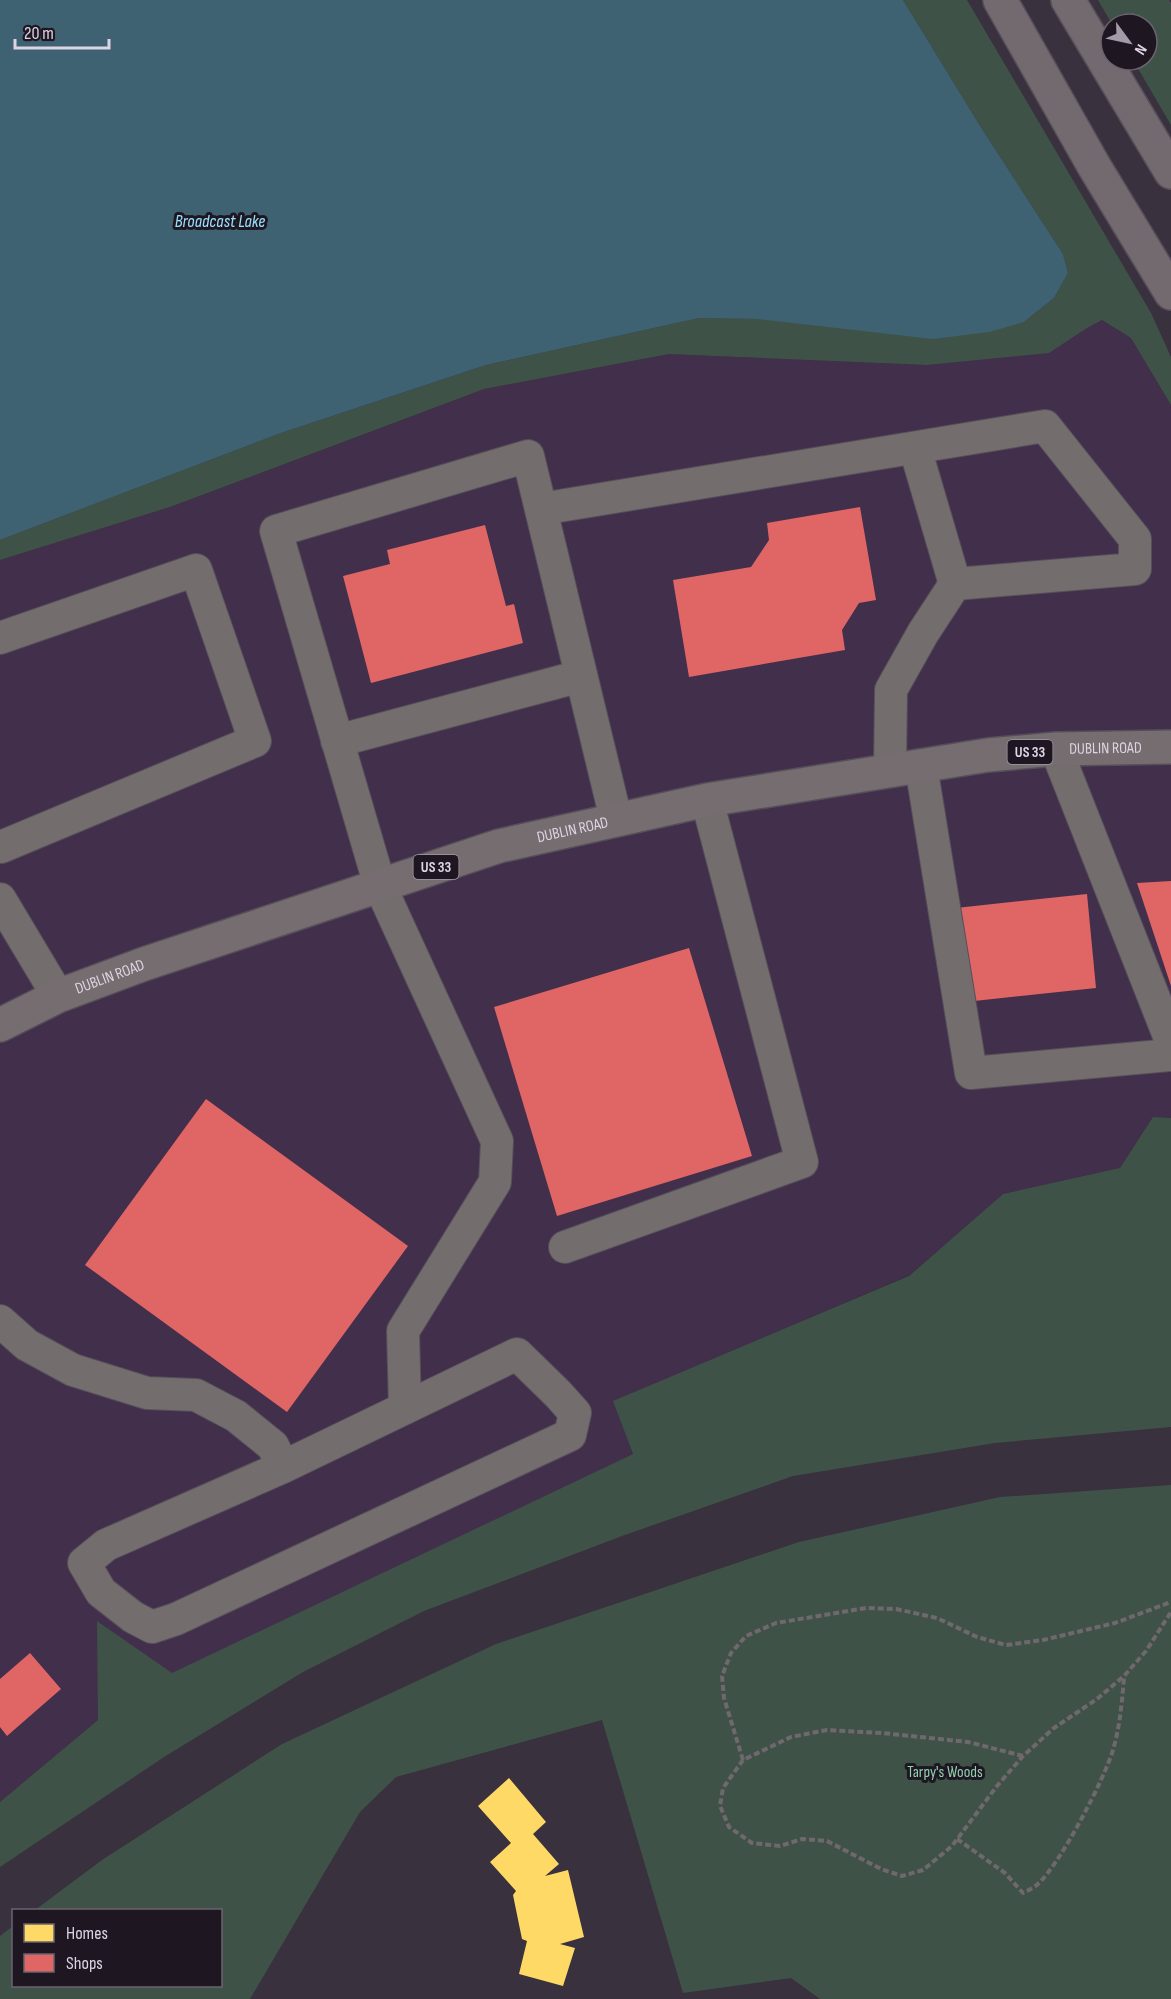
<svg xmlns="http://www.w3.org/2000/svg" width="1171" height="1999" viewBox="0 0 1171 1999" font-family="'Sofia Sans Condensed',sans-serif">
  <rect width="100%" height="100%" fill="#39313d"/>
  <path fill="#412f4b" d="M1102,320L1131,338L1171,405V1118L1153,1117L1120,1168L1003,1194L909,1275L614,1401L633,1454L172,1674L98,1622V1720L0,1802V560L170,507L484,389L669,354L927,365L1087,328Z"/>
  <g fill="#3f5248">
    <path d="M903,0H967L1151,313L1171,357V405L1131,338L1102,320L1087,328L1049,353L927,365L669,354L484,389L170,507L0,560V540L278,434L486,365L699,318L1024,322L1054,298L1068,273L1063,254L982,129Z"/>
    <path d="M1098,0H1169L1171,3V125L1133,60H1147V24H1112Z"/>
    <path d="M1153,1117L1171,1118V1427L995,1443L793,1476L622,1536L424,1611L303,1672L164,1757L0,1867V1802L98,1720L97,1621L172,1673L633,1454L613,1401L909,1276L1003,1194L1120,1168Z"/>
    <path d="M1171,1485V1999H820L791,1978L683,1993L602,1720L396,1777L360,1812L250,1999H0V1936L13,1926L14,1986H220V1910H35L102,1860L282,1744L496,1644L799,1542L1000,1497Z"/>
  </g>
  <path fill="#3e6272" d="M0,0H903L982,129L1063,254L1068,273L1054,298L1024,322L989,332L933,339L758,319L699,318L486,365L278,434L0,540Z"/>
  <path fill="#ffd966" d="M509,1778L546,1822L533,1834L559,1864L545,1876L568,1870L584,1937L560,1944L575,1948L563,1986L519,1974L527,1941L522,1939L513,1895L516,1891L490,1862L511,1843L478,1806Z"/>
  <g fill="#e06666">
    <path d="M860,507L876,600L859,603L842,630L845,650L689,677L673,580L751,567L769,540L767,523Z"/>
    <path d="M485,525L506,606L514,604L523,643L371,683L343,576L390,564L387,550Z"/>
    <path d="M1171,881V986L1137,883Z"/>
    <path d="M1087,894L1096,988L965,1002L956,908Z"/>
    <path d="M689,948L752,1156L557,1216L494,1007Z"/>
    <path d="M206,1099L408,1246L287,1412L85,1265Z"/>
    <path d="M30,1653L61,1689L7,1736L0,1727V1679Z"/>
  </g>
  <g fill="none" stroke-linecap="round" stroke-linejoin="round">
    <g stroke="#564f5a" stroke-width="34">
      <g id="minor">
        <path d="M915,448L955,584"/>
        <path d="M541,509L1045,426L1135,539V569L955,584L923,633L891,690L890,771"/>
        <path d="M0,638L196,570L255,741L1,847"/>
        <path d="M337,741L581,676"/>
        <path d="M1056,749L1171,1041"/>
        <path d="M921,766L971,1073L1171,1055"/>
        <path d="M0,899L58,996"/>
        <path d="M565,1247L802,1162L707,800"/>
        <path d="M0,1321L27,1345L73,1370L147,1393L196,1395L236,1416L273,1446L283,1467L106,1545L84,1563L101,1592L133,1617L152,1627L176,1619L570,1435L575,1413L558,1394L517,1354L283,1467"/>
        <path d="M405,1408L403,1331L495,1182L497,1141L380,886L276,531L528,456L616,819"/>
      </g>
    </g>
    <g stroke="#564f5a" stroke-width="36">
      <g id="major">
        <path id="s1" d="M0,1025L58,996L144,964L499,846L707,800L988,755L1056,749L1171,747"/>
      </g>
    </g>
    <g stroke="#564f5a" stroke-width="36">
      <g id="highway">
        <path d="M1000,0L1094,166L1171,293"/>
        <path d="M1068,0L1171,172"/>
      </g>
    </g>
    <g stroke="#6f686d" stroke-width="4" stroke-dasharray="6 3" stroke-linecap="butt">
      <path d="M1023,1756L968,1742L882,1733L827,1730L791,1737L743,1760L723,1788L720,1806L729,1827L752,1843L780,1846L802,1839L827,1841L881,1869L902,1876L923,1870L952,1846L997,1786L1023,1756L1054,1728L1097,1699L1124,1676L1146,1651L1171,1612"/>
      <path d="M743,1760L724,1698L722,1676L731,1653L746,1636L776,1623L866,1608L896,1609L937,1618L977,1637L1006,1645L1043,1640L1115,1623L1171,1602"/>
      <path d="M957,1839L1005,1873L1023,1893C1029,1890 1035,1887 1039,1883C1061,1862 1104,1780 1113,1750C1120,1726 1122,1702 1124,1677"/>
    </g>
    <use href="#minor" stroke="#736d6d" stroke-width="32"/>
    <use href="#major" stroke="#756d70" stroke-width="33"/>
    <use href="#highway" stroke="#726a6e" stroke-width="33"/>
  </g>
  <g text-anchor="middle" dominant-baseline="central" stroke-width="6" stroke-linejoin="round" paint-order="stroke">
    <g fill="#1e1722" stroke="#a49ba9" stroke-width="1.5">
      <rect x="1007.5" y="740" width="45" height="24" rx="4.5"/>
      <rect x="413.5" y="855" width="45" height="24" rx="4.5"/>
    </g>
    <g font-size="15" font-weight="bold" fill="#ded4e3">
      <text x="1030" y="752">US 33</text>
      <text x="436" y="867">US 33</text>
    </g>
    <g font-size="16" fill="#ded4e3" stroke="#1e1722">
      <text stroke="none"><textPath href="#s1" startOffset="1146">DUBLIN ROAD</textPath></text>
      <text stroke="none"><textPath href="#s1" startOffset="606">DUBLIN ROAD</textPath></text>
      <text stroke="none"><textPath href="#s1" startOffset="120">DUBLIN ROAD</textPath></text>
    </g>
    <g font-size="16" fill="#90d0ae" stroke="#1e1722">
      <text x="945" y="1772">Tarpy's Woods</text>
    </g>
    <g font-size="18" font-style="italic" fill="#9ae1ff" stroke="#1e1722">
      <text x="220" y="221">Broadcast Lake</text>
    </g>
  </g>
  <rect x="12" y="1909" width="210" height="78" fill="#1e1722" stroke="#6b636f" stroke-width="1.5"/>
  <rect x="24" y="1924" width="30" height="18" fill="#ffd966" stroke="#6b636f" stroke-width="1.5"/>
  <text x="66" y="1939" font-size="18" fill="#ded4e3">Homes</text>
  <rect x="24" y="1954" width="30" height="18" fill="#e06666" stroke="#6b636f" stroke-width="1.5"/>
  <text x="66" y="1969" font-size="18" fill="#ded4e3">Shops</text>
  <g transform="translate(1129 42) rotate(123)"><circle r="28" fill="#1e1722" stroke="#6b636f" stroke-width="1.5"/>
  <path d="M0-4.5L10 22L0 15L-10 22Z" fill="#a49ba9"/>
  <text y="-9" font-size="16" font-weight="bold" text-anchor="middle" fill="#ded4e3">N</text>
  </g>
  <path d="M15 39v9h94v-9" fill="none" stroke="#ded4e3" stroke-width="3"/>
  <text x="24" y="39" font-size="18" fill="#ded4e3" stroke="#1e1722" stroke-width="4.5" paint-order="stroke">20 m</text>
</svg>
